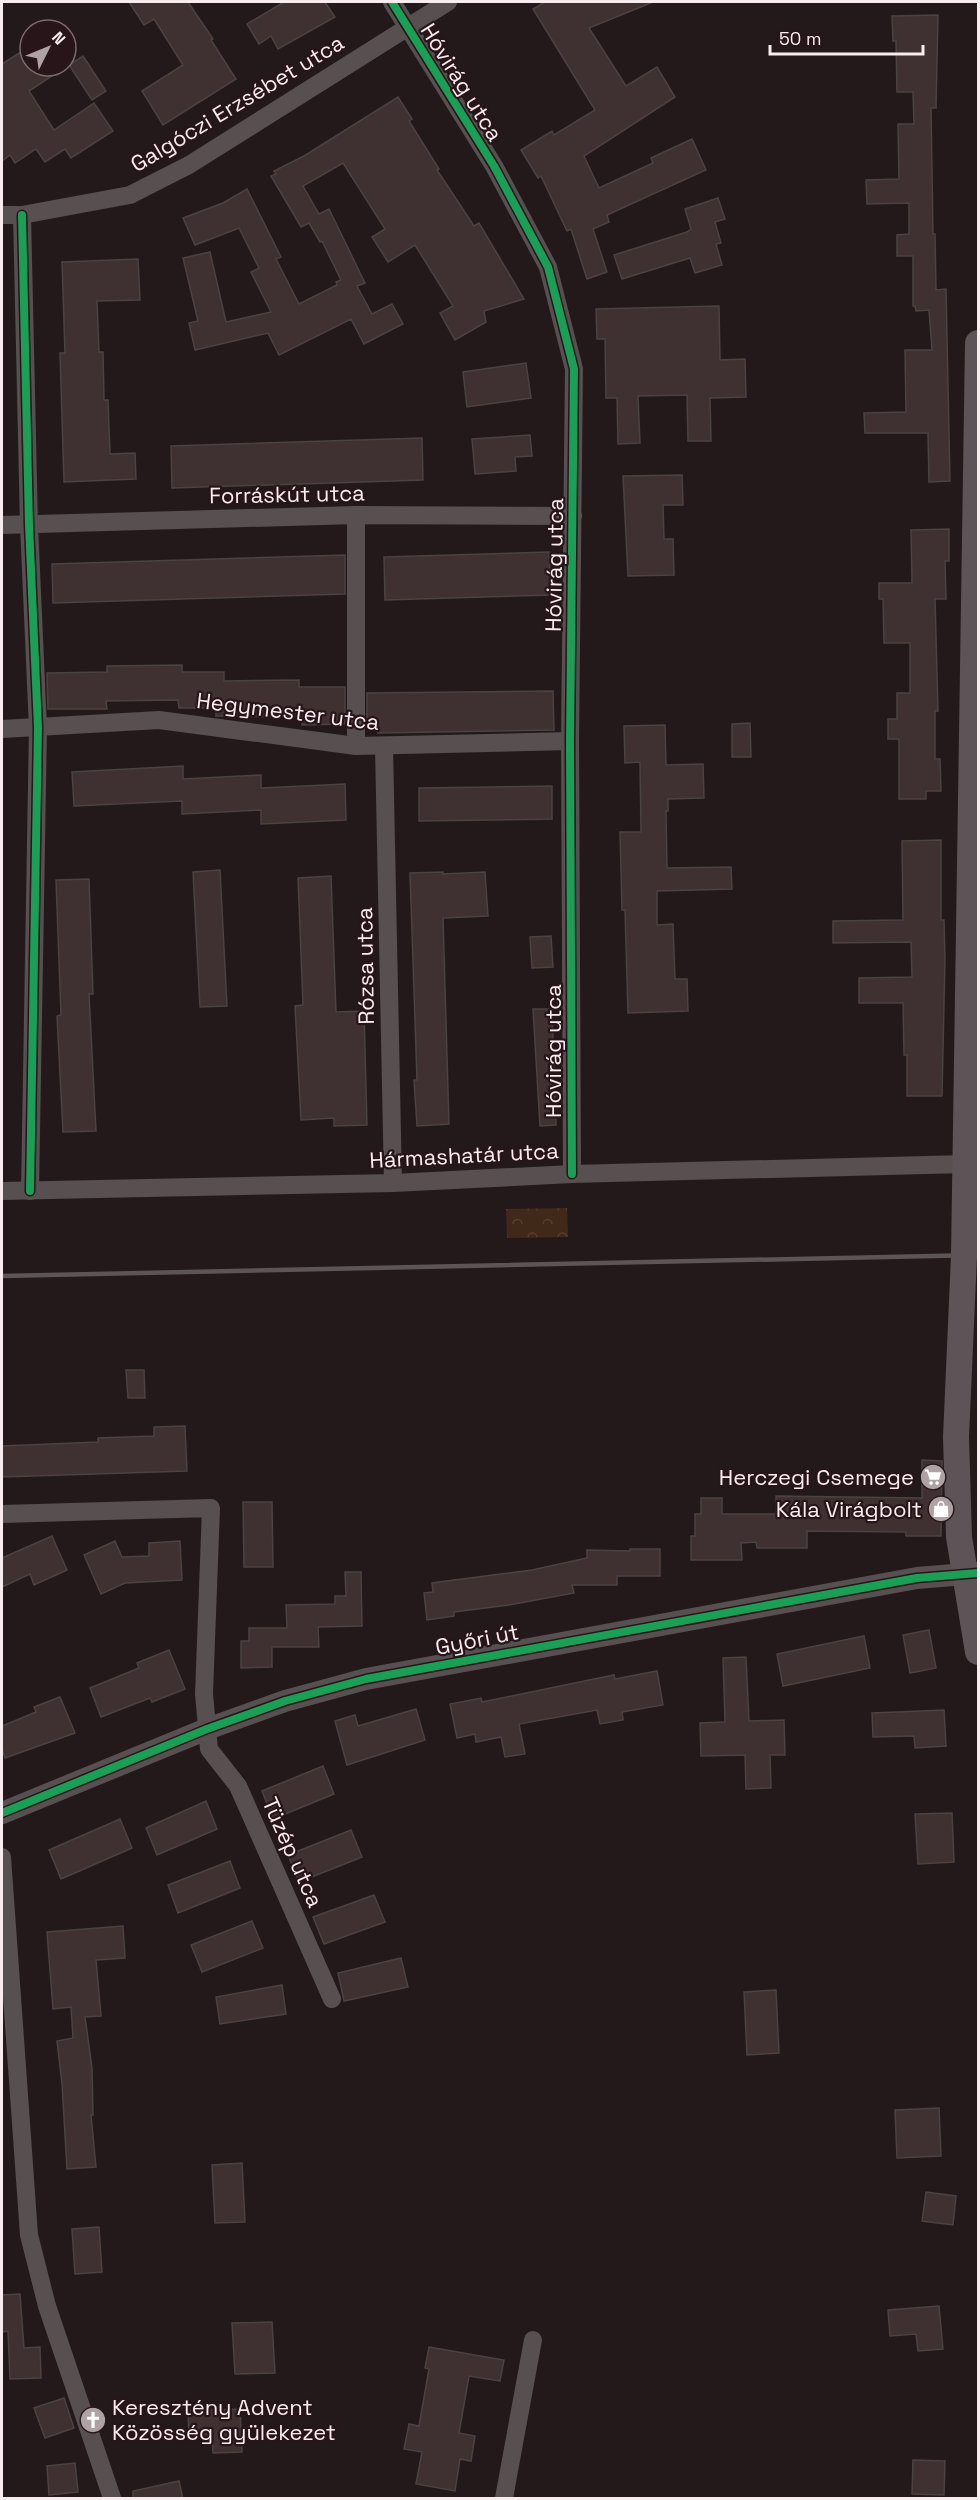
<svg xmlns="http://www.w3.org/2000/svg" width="980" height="2500" viewBox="0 0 980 2500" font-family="'Space Grotesk',sans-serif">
  <defs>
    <pattern id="park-crowns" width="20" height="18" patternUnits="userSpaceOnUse" patternTransform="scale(1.5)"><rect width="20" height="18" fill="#412919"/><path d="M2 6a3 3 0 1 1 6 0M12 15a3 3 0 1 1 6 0" fill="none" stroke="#543e30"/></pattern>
  </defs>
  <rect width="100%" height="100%" fill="#23191b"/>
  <path fill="url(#park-crowns)" d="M567,1208L568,1237L507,1238L506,1209Z"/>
  <g fill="#3f3131" stroke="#4b4242" stroke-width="1.5">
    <path d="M129,2H188L213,39L211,40L236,79L163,125L142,91L183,65L154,19L144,25Z"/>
    <path d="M284,2H325L335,17L278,49L271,36L259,44L247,24Z"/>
    <path d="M545,2H653L589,28L626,86L657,67L675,97L584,156L599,188L653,163L651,158L692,139L706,170L607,215L609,222L593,229L607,272L587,279L571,229L567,231L541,176L538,178L521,150L552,131L554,135L595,110L533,9Z"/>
    <path d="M938,15L936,108H931L933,234H935L936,290L946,289L950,481L929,482L928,433H865L864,413L906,412L905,350H932L929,310L916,311L915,306H913V256H897V235L909,234V203L867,204L866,180L899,179L898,124H914L913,92H897L896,41H893L892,16Z"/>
    <path d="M30,46V66H67L29,91L54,130L94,103L113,131L71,158L65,149L45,162L36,149L15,163L10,155L2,161V64Z"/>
    <path d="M83,56L106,91L92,100L69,65Z"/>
    <path d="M398,97L412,119L409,121L439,169L437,170L474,226L479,223L524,299L484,311L486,322L455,340L440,313L453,306L415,245L388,262L372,237L385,229L343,163L303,186L319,214L329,209L365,283L357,286L372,314L392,304L403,324L364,344L351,319L279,355L268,333L195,350L189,323L198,321L183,258L210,252L226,322L271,312L251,272L259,268L239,228L195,245L183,218L223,203L247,189L281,257L276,259L299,304L337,285L336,282L341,280L322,241L320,242L309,223L301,227L271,176L276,174L274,171L304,156Z"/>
    <path d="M718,198L725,219L715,222L721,243L716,244L722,265L695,273L690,258L622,279L614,255L687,232L691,229L685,209Z"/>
    <path d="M138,259L140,300L97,301L99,352H103L104,400H108L110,454L135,453L136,479L64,482L60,353H65L62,262Z"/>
    <path d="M719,306L720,360L745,359L746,397L710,398L711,441H688L687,395L638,396L640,443L618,444L617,398H606L605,339H597L596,309Z"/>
    <path d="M526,363L531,398L467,407L463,372Z"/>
    <path d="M530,435L532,456L515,457L516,471L475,474L472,439Z"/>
    <path d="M422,438L423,480L172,488L171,446Z"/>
    <path d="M682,475L683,505H663L664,539H673L674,575L628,576L623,476Z"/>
    <path d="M949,529V561H945L946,599H935L938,711H935V759H940L941,791H926V799H899V739H888V719H897V693H910V643H884L883,599H879V583H912L911,530Z"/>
    <path d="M549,552L551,595L385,600L384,557Z"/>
    <path d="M345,555V594L53,603L52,564Z"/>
    <path d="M182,665V672H224V681L299,680V687H345V724L302,725V717L216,716V708H179L178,700L106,701L107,709H48L47,673L107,672V666Z"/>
    <path d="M553,691L554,730L378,733V724H367V693Z"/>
    <path d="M750,723L751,757H732V724Z"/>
    <path d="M665,725L666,765L703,764L704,798L668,799V811H666L667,868L731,867L732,889L657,891V925L673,924L675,979H687L688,1011L628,1013L625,910H622L620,832H641L640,762L625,763L624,726Z"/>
    <path d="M183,766V779L261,775V788L345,784L346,820L261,824V810L182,814V801L74,806L72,772Z"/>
    <path d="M552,786V819L419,821V788Z"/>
    <path d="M941,840V920H944L945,959L942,1096H907V1055H904L903,1003H859V978L912,977L911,942L833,943V921L903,920L902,841Z"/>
    <path d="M220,870L227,1006L200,1007L193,872Z"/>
    <path d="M443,872V874L485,872L488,916L443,918L449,1124L417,1126L414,1080H417L410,873Z"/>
    <path d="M331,876L336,1012L364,1011L367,1125L334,1126V1118L301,1120L295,1006L303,1005L298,878Z"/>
    <path d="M89,879L93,994H89L96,1131L63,1132L57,1016L61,1015L56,880Z"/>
    <path d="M551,936L553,967L532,968L530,937Z"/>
    <path d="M533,1009H552L556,1125L540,1126Z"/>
    <path d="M126,1370H144L145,1398H128Z"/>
    <path d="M185,1426L187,1471L2,1477V1446L98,1442V1438L154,1436V1427Z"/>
    <path d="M922,1460L942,1461L941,1536H906V1532L807,1531V1548H757L756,1542L741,1543L742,1560H691V1536H695V1514H701V1498H722V1514H776V1496L922,1498Z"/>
    <path d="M243,1502H272L273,1567H244Z"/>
    <path d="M52,1536L67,1570L34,1585L30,1574L2,1587V1558Z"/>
    <path d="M115,1541L122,1557L149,1556V1543L180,1541L182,1580L125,1583L101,1594L84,1555Z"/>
    <path d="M630,1549H660V1576H617V1585H572L574,1593L509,1605L454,1612V1616L427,1620L424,1593L433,1592L432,1583L532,1570L587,1558V1550L630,1551Z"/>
    <path d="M345,1572H361L362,1626L318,1627L319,1647H272V1667L241,1668V1641H249V1628H287L286,1605L335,1604V1596H346Z"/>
    <path d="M929,1630L936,1668L910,1673L903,1635Z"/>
    <path d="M864,1636L870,1668L783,1686L777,1654Z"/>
    <path d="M169,1650L185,1689L152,1702L150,1698L101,1717L90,1688L139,1668L137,1663Z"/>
    <path d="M746,1657L749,1721L784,1720L785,1755H770L771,1788L746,1789L745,1755L701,1756L700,1723L725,1722L723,1658Z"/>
    <path d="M657,1671L663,1705L622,1712L623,1720L600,1724L597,1710L519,1724L525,1754L505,1757L501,1737L476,1742L475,1734L457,1738L450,1704L481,1698L482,1702L614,1675L615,1679Z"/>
    <path d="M60,1697L75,1733L5,1758L2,1749V1726L36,1712L34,1707Z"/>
    <path d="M416,1709L425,1740L347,1765L335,1721L355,1715L358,1726Z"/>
    <path d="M944,1710L946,1746L915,1748L914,1736L873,1737L872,1713Z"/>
    <path d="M323,1766L334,1794L273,1819L262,1791Z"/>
    <path d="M206,1801L217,1829L157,1855L146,1828Z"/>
    <path d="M952,1813L954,1862L918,1864L915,1814Z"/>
    <path d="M120,1819L132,1848L61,1879L49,1850Z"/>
    <path d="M351,1830L362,1857L299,1882L288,1855Z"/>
    <path d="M230,1861L240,1888L178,1913L168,1885Z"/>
    <path d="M374,1895L385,1922L324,1944L313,1917Z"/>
    <path d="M252,1921L263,1948L202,1972L191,1945Z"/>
    <path d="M123,1926L125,1958L96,1960L101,2016L85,2017L92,2068L93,2115H91L96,2167L67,2169L62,2084L57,2041L73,2038L71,2007L53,2009L47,1932Z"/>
    <path d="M401,1958L408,1987L344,2001L338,1973Z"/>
    <path d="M282,1985L286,2014L220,2024L216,1997Z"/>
    <path d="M776,1990L779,2053L747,2055L744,1992Z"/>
    <path d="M939,2108L941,2156L897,2158L895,2110Z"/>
    <path d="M242,2163L245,2222L215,2223L212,2165Z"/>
    <path d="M926,2192L956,2196L953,2225L922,2221Z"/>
    <path d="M99,2227L102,2272L75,2274L72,2229Z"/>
    <path d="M20,2294L24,2348L40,2347L41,2378L10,2379L8,2331L2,2332V2295Z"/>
    <path d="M939,2306L943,2349L918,2351L916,2334L890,2336L888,2310Z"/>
    <path d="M272,2322L275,2373L235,2374L232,2323Z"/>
    <path d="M429,2347L504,2360L500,2381L469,2376L459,2433L475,2436L471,2461L460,2459L455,2491L416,2484L422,2452L404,2449L409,2424L419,2426L429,2369L425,2368Z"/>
    <path d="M64,2398L74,2428L45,2438L34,2408Z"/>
    <path d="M240,2409L242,2452L213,2453L212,2437H189L188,2411Z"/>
    <path d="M913,2460L945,2461L944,2495L912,2494Z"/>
    <path d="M75,2463L78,2492L49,2495L47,2466Z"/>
    <path d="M179,2481L183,2499H133V2491Z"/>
  </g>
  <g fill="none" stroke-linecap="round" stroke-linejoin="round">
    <g stroke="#574f50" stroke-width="18">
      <path d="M392,2L494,166L548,267L574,369L570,741L572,1174"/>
      <path d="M2,215H22L130,195L189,165L448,2"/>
      <path d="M22,215L29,525L38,728L30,1191"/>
      <path d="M356,515V746"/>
      <path d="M2,525L356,515L573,516"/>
      <path d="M2,729L159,720L356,746L570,741"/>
      <path d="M384,747L393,1183"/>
      <path d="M2,1191L393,1183L572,1174L965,1164"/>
      <path d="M2,1514L211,1508L204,1694L209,1749L238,1786L332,1999"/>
      <path d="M2,1857L29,2235L47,2306L112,2498"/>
      <path d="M504,2498L533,2340"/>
    </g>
    <path stroke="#574f50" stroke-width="22" d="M2,1813L207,1729L285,1701L366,1679L917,1578L978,1573"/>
    <path stroke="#5e5457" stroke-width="26" d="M978,343L964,1256L956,1437L959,1537L978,1652"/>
    <path stroke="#5d5456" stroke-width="4.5" d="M2,1276L978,1255"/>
    <g stroke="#271519" stroke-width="11">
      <g id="cycleway">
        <path d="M392,2L494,166L548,267L574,369L570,741L572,1174"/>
        <path d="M22,215L29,525L38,728L30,1191"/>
        <path d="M2,1813L207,1729L285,1701L366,1679L917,1578L978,1573"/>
      </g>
    </g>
    <use href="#cycleway" stroke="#1a9f57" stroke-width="8"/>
  </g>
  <defs>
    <g id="supermarket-disc" transform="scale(1.35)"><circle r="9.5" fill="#aea2a4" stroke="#271519"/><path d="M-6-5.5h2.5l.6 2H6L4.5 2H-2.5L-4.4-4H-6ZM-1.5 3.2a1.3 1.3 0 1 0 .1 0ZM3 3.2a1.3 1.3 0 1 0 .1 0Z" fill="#fff"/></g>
    <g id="shop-disc" transform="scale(1.35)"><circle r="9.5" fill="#aea2a4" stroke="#271519"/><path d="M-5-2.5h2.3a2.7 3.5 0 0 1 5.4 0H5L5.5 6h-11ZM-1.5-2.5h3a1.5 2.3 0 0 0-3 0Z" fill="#fff"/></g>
    <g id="church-disc" transform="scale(1.35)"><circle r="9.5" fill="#aea2a4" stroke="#271519"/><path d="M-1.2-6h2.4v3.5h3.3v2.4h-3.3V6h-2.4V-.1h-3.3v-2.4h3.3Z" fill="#fff"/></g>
  </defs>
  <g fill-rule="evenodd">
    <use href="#supermarket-disc" x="933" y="1477"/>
    <use href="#shop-disc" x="941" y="1509"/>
    <use href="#church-disc" x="93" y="2420"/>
  </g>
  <g text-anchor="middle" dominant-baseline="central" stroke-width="4.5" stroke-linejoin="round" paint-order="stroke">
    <g font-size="22" fill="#f9ecee" stroke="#271519">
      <text transform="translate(462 82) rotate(58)">Hóvirág utca</text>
      <text transform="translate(237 103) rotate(-31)">Galgóczi Erzsébet utca</text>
      <text transform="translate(287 494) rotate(-1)">Forráskút utca</text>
      <text transform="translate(554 565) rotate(-89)">Hóvirág utca</text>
      <text transform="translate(288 711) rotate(7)">Hegymester utca</text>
      <text transform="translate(365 966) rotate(-91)">Rózsa utca</text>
      <text transform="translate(553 1051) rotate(-90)">Hóvirág utca</text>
      <text transform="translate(464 1155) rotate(-3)">Hármashatár utca</text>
      <text transform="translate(477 1639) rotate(-11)">Győri út</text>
      <text transform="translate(293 1852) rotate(66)">Tüzép utca</text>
    </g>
    <g font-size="22" fill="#f9ecee" stroke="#271519" text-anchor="end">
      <text x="914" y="1477">Herczegi Csemege</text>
      <text x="922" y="1509">Kála Virágbolt</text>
      <text x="112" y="2407" text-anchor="start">Keresztény Advent<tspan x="112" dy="25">Közösség gyülekezet</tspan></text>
    </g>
  </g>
  <rect width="980" height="2500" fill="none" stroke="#f9ecee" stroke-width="6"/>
  <g transform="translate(48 48) rotate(47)"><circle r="28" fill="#271519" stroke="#7b6b6e" stroke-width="1.5"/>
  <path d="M0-4.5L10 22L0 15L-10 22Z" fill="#aea2a4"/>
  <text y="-9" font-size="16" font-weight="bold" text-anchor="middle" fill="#f9ecee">N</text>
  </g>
  <path d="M770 45v9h153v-9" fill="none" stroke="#f9ecee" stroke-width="3"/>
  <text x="779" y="45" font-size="18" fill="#f9ecee" stroke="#271519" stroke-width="4.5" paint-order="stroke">50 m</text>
</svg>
